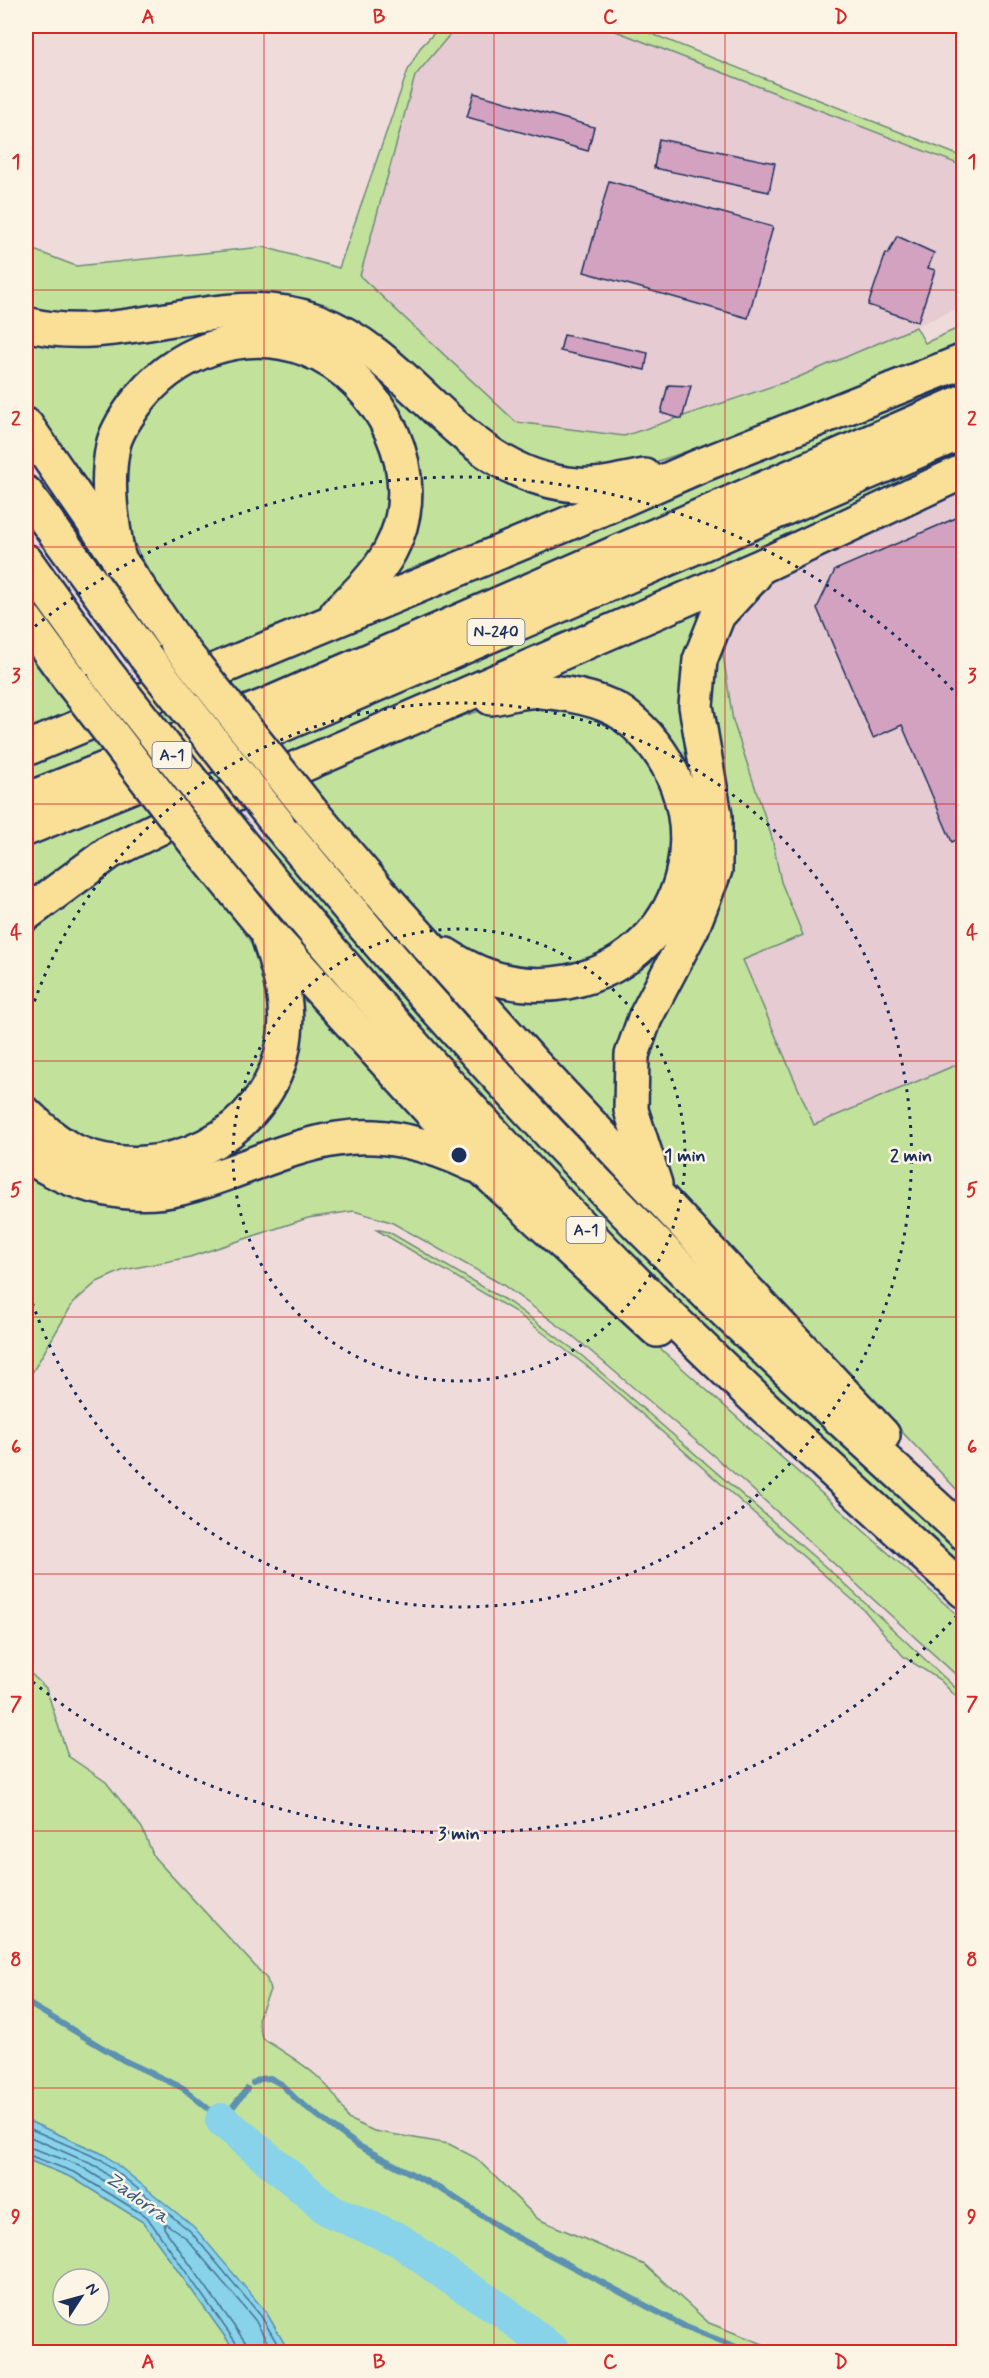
<svg xmlns="http://www.w3.org/2000/svg" width="989" height="2378" viewBox="0 0 989 2378" font-family="Mynerve,sans-serif">
  <rect width="100%" height="100%" fill="#efdcda"/>
  <filter id="ink" filterUnits="userSpaceOnUse"><feTurbulence type="fractalNoise" baseFrequency=".0167" numOctaves="2"/><feDisplacementMap in="SourceGraphic" scale="12" xChannelSelector="R" yChannelSelector="G"/><feConvolveMatrix kernelMatrix="1 2 1 2 8 2 1 2 1" color-interpolation-filters="sRGB"/></filter>
  <g filter="url(#ink)">
    <g fill="#e6cbd2">
      <path d="M457,26H603L963,166V306L794,379L624,436L516,422L360,276L415,75Z"/>
      <path d="M963,487V1062L814,1125L742,960L803,935L781,882L772,838L733,721L723,654L733,622L753,598L790,570Z"/>
    </g>
    <g fill="#c2e29b" stroke="#6e887c" stroke-width="1.5" fill-rule="evenodd">
      <path d="M441,26H457L415,76L360,276L516,422L624,436L794,379L916,327L925,343L963,326V347L866,389L706,445L655,462L596,472L544,466L493,440L366,328L321,306L91,316L26,311V247L76,266L264,247L339,268L408,70L420,48Z"/>
      <path d="M603,26H632L963,157V166Z"/>
      <path d="M172,324L313,331L580,499L581,504L385,585L414,481L328,349L180,348L94,503L26,404V333Z"/>
      <path d="M248,351C275,356 302,361 326,375C396,416 409,526 351,582C313,620 260,638 211,658L167,603L138,551L122,513L120,478L131,440L144,414L203,362Z"/>
      <path d="M963,371V382L252,696L26,784V758Z"/>
      <path d="M963,447V459L26,899V844Z"/>
      <path d="M716,601L707,616L710,845L648,993L623,1141L480,987L501,991L664,936L683,768L537,679Z"/>
      <path d="M733,622L723,654L733,721L772,838L781,882L803,935L743,960L814,1125L963,1062V1496L691,1210L670,1184L655,1155L643,1088L648,1050L666,1001L707,678Z"/>
      <path d="M26,641L77,712L26,734Z"/>
      <path d="M546,702L590,715L635,738L670,793L672,869L657,911L637,934L580,968L519,970L486,960L446,937L413,910L309,782L450,720L503,704Z"/>
      <path d="M171,834C211,881 258,932 269,995C277,1044 255,1099 213,1126C203,1132 190,1135 179,1140C169,1143 155,1152 145,1151C93,1150 60,1131 26,1095V941C58,889 119,864 171,834Z"/>
      <path d="M267,836L741,1346L963,1555V1572C840,1460 718,1346 601,1227C481,1105 370,974 257,844Z"/>
      <path d="M291,979L435,1136C407,1130 378,1123 349,1126C230,1141 144,1234 26,1142V1126C111,1207 248,1176 287,1065C292,1050 297,1032 297,1015C297,1004 293,991 291,979Z"/>
      <path d="M371,1147L438,1162L508,1206L663,1351L963,1620V1681L742,1480L574,1337L503,1285L391,1222L354,1211L308,1218L190,1257L124,1270L97,1282L73,1303L26,1383V1171L56,1190Z"/>
      <path d="M375,1229L389,1232L510,1303L581,1355L836,1576L963,1695V1704L940,1680L904,1657L864,1610L592,1370L514,1311Z"/>
      <path d="M26,1669L46,1688L68,1756L106,1782L142,1828L154,1857L267,1979L270,1990L258,2019L262,2038C296,2060 333,2080 348,2119L374,2131L449,2144L476,2158L538,2219L645,2265L709,2323L763,2344L804,2352H289L266,2312L105,2155L26,2120Z"/>
      <path d="M26,2159L73,2178L143,2222L236,2352H26ZM63,2279H99V2315H63Z"/>
    </g>
    <path fill="#88d3e9" stroke="#5c91b1" stroke-width="1.5" d="M26,2120L105,2155L194,2227L266,2312L289,2352H236L143,2222L73,2178L26,2159Z"/>
    <g fill="none" stroke-linecap="round" stroke-linejoin="round">
      <g stroke="#477196" stroke-width="1.5">
        <path d="M26,2127L102,2160L190,2231L261,2316L282,2352"/>
        <path d="M26,2135L98,2167L121,2187L117,2189L79,2165L26,2146"/>
        <path d="M26,2154L76,2173L147,2217L239,2347L240,2352"/>
        <path d="M248,2352L246,2343L164,2228L165,2223L185,2237L255,2320L273,2352"/>
      </g>
      <g stroke="#5c91b1" stroke-width="6">
        <path d="M26,2002L123,2060L183,2088L222,2120L247,2089"/>
        <path d="M253,2083L260,2079L270,2078L281,2084L297,2100L357,2145L446,2192L507,2232L686,2327L749,2352"/>
      </g>
      <path stroke="#88d3e9" stroke-width="34" d="M222,2120L329,2210L399,2240L451,2278L503,2311L554,2352"/>
    </g>
    <g fill="#d2a2c0" stroke="#1b2f5e" stroke-width="1.5">
      <path d="M474,93L594,127L588,151L467,117Z"/>
      <path d="M659,139L775,163L769,192L654,168Z"/>
      <path d="M609,181L773,227L748,318L584,272Z"/>
      <path d="M897,236L934,253L928,268L935,270L918,322L868,305L886,253L888,254Z"/>
      <path d="M564,335L648,353L645,370L560,351Z"/>
      <path d="M668,385L691,386L682,419L661,413Z"/>
      <path d="M963,515V837L952,842L902,725L873,738L817,608L835,570Z"/>
    </g>
    <g fill="none" stroke-linecap="round" stroke-linejoin="round">
      <g stroke="#1b2f5e" stroke-width="38">
        <g id="motorway">
          <path d="M26,324C122,350 222,286 317,321C417,358 462,477 577,485C600,487 623,480 645,476"/>
          <path d="M26,425L177,643"/>
          <path d="M26,493L145,656"/>
          <path d="M26,561L105,671"/>
          <path d="M119,562C112,523 105,486 113,446C116,432 126,417 134,406C171,353 243,325 306,349C382,378 431,476 390,551C377,575 357,594 337,613"/>
          <path d="M26,620L73,684"/>
          <path d="M26,749L567,524L697,467L964,361"/>
          <path d="M26,800L267,705L964,401"/>
          <path d="M310,810L376,888L532,1062L883,1435"/>
          <path d="M278,824C413,987 554,1144 706,1293C790,1375 878,1453 964,1533"/>
          <path d="M26,829L280,726L964,431"/>
          <path d="M238,840C395,1030 561,1215 740,1384C813,1454 889,1522 964,1591"/>
          <path d="M204,854L267,931L483,1169L657,1330"/>
          <path d="M26,914L110,852L165,825L764,565L964,471"/>
          <path d="M446,955C482,979 524,990 567,982C699,957 728,793 623,714C602,699 565,693 540,691C525,689 506,696 491,698"/>
          <path d="M26,1114C41,1128 57,1143 76,1152C161,1188 269,1136 284,1042C290,1007 280,972 269,939"/>
          <path d="M26,1154C69,1185 128,1201 181,1188C234,1175 283,1147 337,1139C385,1131 431,1145 474,1165"/>
          <path d="M655,1184L631,1110L632,1055L645,1018L692,928L715,870V816L696,706L700,660L718,615L754,576"/>
        </g>
      </g>
      <use href="#motorway" stroke="#fadf96" stroke-width="33"/>
      <g stroke="#1b2f5e" stroke-width="38" stroke-linecap="butt">
        <g id="motorway-bridge">
          <path d="M177,643L310,810"/>
          <path d="M145,656L278,824"/>
          <path d="M105,671L238,840"/>
          <path d="M73,684L204,854"/>
        </g>
      </g>
      <use href="#motorway-bridge" stroke="#fadf96" stroke-width="33"/>
    </g>
  </g>
  <path fill="none" stroke="#d62828" stroke-width="1.5" stroke-opacity="0.55" d="M264,26V2352M494,26V2352M725,26V2352M26,290H964M26,547H964M26,804H964M26,1061H964M26,1317H964M26,1574H964M26,1831H964M26,2088H964"/>
  <g fill="none" stroke="#1b2f5e" stroke-width="3" stroke-dasharray="3 6">
    <circle cx="459" cy="1155" r="226"/>
    <path d="M26 1027A452 452 0 1 1 26 1283"/>
    <path d="M963 1609A678 678 0 0 1 28 1678M28 632A678 678 0 0 1 963 701"/>
  </g>
  <g text-anchor="middle" dominant-baseline="central" stroke-width="5" stroke-linejoin="round" paint-order="stroke">
    <g fill="#fcf5e5" stroke="#5e6a86" stroke-width="1.5">
      <rect x="467.5" y="619" width="57" height="26" rx="4.5"/>
      <rect x="152.5" y="742" width="39" height="26" rx="4.5"/>
      <rect x="566.5" y="1217" width="39" height="26" rx="4.5"/>
    </g>
    <g font-size="16" font-weight="bold" fill="#1b2f5e">
      <text x="496" y="632">N-240</text>
      <text x="172" y="755">A-1</text>
      <text x="586" y="1230">A-1</text>
    </g>
    <g font-size="20" font-style="italic" fill="#365881" stroke="#fcf5e5">
      <text transform="translate(137 2198) rotate(36)">Zadorra</text>
    </g>
  </g>
  <circle cx="459" cy="1155" r="9" fill="#1b2f5e" stroke="#fcf5e5" stroke-width="3"/>
  <g font-size="18" text-anchor="middle" font-weight="bold" fill="#1b2f5e" stroke="#fcf5e5" stroke-width="5" stroke-linejoin="round" paint-order="stroke">
    <text x="685" y="1161">1 min</text>
    <text x="911" y="1161">2 min</text>
    <text x="459" y="1839">3 min</text>
  </g>
  <rect width="989" height="2378" fill="none" stroke="#fcf5e5" stroke-width="66"/>
  <g transform="translate(81 2297) rotate(54)"><circle r="28" fill="#fcf5e5" stroke="#a2a6af" stroke-width="1.5"/>
  <path d="M0-4.5L10 22L0 15L-10 22Z" fill="#1b2f5e"/>
  <text y="-9" font-size="16" font-weight="bold" text-anchor="middle" fill="#1b2f5e">N</text>
  </g>
  <rect x="33" y="33" width="923" height="2312" fill="none" stroke="#d62828" stroke-width="2"/>
  <g font-size="20" text-anchor="middle" font-weight="bold" fill="#d62828">
    <text x="148" y="23">A</text>
    <text x="379" y="23">B</text>
    <text x="610" y="23">C</text>
    <text x="841" y="23">D</text>
    <text x="16" y="168">1</text>
    <text x="972" y="168">1</text>
    <text x="16" y="425">2</text>
    <text x="972" y="425">2</text>
    <text x="16" y="682">3</text>
    <text x="972" y="682">3</text>
    <text x="16" y="939">4</text>
    <text x="972" y="939">4</text>
    <text x="16" y="1196">5</text>
    <text x="972" y="1196">5</text>
    <text x="16" y="1453">6</text>
    <text x="972" y="1453">6</text>
    <text x="16" y="1710">7</text>
    <text x="972" y="1710">7</text>
    <text x="16" y="1966">8</text>
    <text x="972" y="1966">8</text>
    <text x="16" y="2223">9</text>
    <text x="972" y="2223">9</text>
    <text x="148" y="2368">A</text>
    <text x="379" y="2368">B</text>
    <text x="610" y="2368">C</text>
    <text x="841" y="2368">D</text>
  </g>
</svg>
